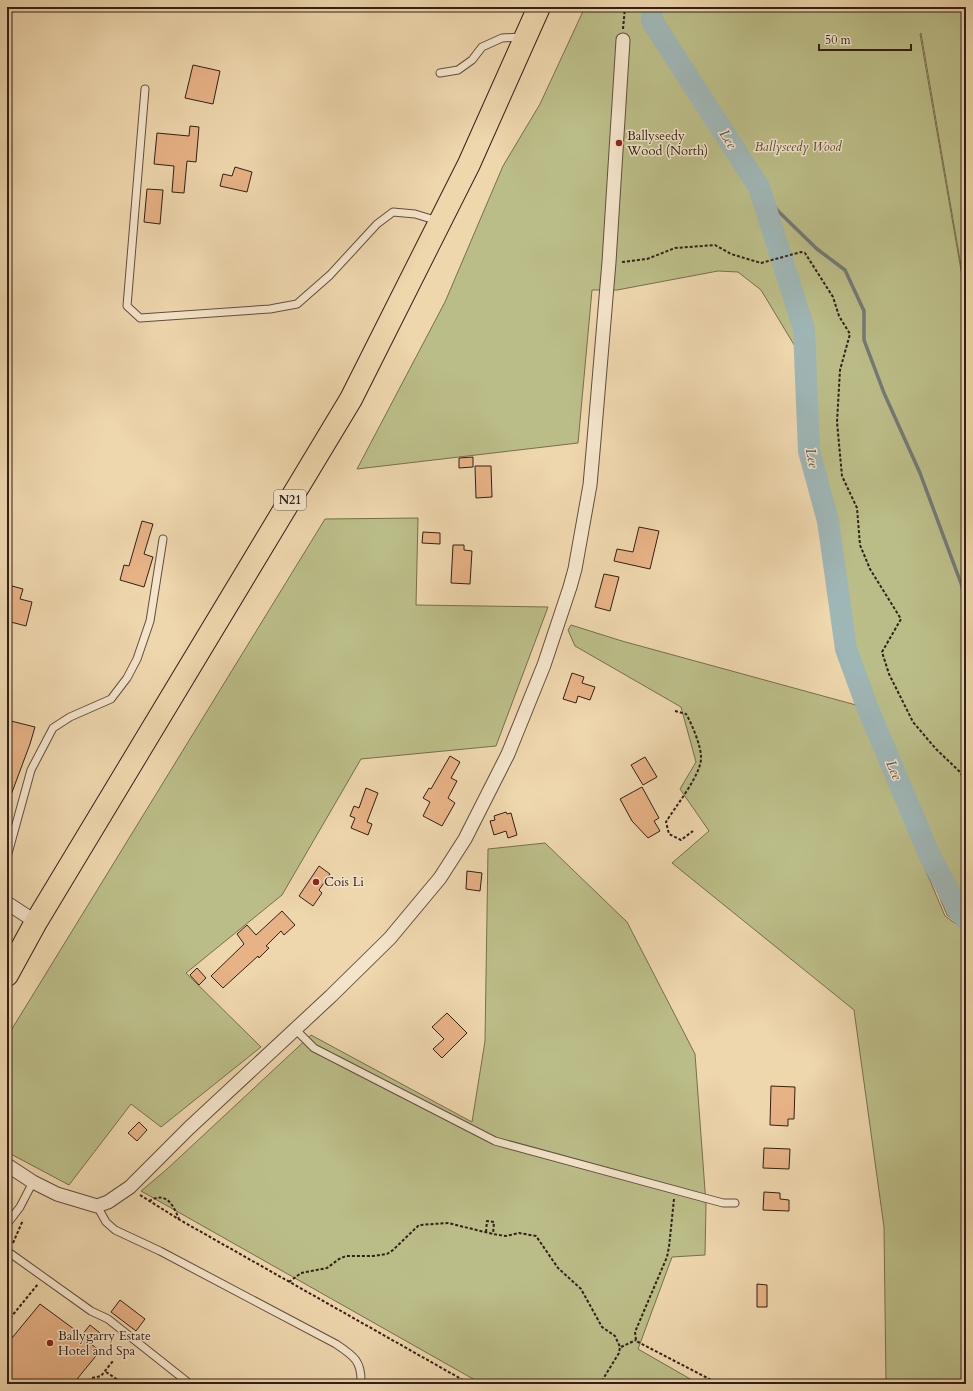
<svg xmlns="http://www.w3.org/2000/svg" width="973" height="1391" viewBox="0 0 973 1391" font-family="Cardo,serif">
  <rect width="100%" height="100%" fill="#eed6ad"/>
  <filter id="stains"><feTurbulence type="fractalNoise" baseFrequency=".005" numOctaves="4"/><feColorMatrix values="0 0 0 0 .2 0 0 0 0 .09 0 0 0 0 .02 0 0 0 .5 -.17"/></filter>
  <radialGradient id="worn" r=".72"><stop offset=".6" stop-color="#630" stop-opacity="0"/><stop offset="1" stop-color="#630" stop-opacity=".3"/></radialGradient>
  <g fill="#bbbd88" stroke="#766e50">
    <path d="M585,7H966V295L921,33L920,34L966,299V930L947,915L844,667L822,530L802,453L796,348L761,290L738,272L718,271L617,290H592L578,443L357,469L445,302L503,166L540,104Z"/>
    <path d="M418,518L416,605L548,607L496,746L361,759L282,895L186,973L261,1047L161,1127L131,1104L69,1185L7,1152V1037L325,519Z"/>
    <path d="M571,625L622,641L856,705L945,916L966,931V1384H886L884,1227L854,1010L672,863L709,831L680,789L696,762L681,707L575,646L568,630Z"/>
    <path d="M545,843L627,922L695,1054L706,1204L705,1255L672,1257L638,1349L699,1384H482L141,1191L166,1170L311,1035L472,1122L485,1041L488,849Z"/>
  </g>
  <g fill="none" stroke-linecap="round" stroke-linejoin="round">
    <path stroke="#737a77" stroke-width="3.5" d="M759,187L778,211L817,249L845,270L864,311V340L884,393L920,473L962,586L966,606"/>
    <path stroke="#9fb6b6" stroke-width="22" d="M652,7V21L759,187L804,329L809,451L828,521L846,649L868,709L930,856L959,911L966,919"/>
  </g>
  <g fill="#e7b286" stroke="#322019">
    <path d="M193,65L220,71L213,104L185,98Z"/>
    <path d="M190,126L199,127L196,162L187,161L184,193L172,192L174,166L154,164L157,133L189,136Z"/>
    <path d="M235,167L252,172L247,192L220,186L223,174L232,176Z"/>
    <path d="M147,189L163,190L160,224L144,222Z"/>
    <path d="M473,457V467L459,468V458Z"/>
    <path d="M475,466H491L492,497L476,498Z"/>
    <path d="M142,521L153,524L144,554L153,557L144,587L120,580L124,565L129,566Z"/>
    <path d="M639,527L659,531L650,569L614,561L617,549L633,552Z"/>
    <path d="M423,532L440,533V544L422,543Z"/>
    <path d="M453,545H464V550L472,551L470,584L451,583Z"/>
    <path d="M604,574L619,577L610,611L595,607Z"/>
    <path d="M12,586L23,589L20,599L32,602L26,626L7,621V606Z"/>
    <path d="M572,673L584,677L582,683L595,687L590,700L578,696L576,703L563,699Z"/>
    <path d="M7,720L35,727L30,744L8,803Z"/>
    <path d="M450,756L460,762L451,778L457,781L448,798L455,803L442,826L423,816L430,802L423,798L429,788L431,789Z"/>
    <path d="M645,757L657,777L643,785L631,765Z"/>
    <path d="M642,787L659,818L654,821L660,831L648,838L632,821L620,799Z"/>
    <path d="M366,788L378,793L367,822L372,824L368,835L351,828L355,818L350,816L354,806L359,808Z"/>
    <path d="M506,812L507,814L511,813L517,835L508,838L506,831L494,835L490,821L495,820L494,816Z"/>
    <path d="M319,866L330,874L319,890L322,893L313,906L299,896Z"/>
    <path d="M467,871L482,873L480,891L466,889Z"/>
    <path d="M282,911L295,925L284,935L281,931L266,946L269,948L259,958L258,956L223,988L211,976L244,944L237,934L247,925L256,935Z"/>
    <path d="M197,968L206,978L199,985L190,975Z"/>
    <path d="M447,1013L467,1033L442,1058L433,1049L444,1039L432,1027Z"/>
    <path d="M771,1086L795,1087L794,1119H788V1126L770,1125Z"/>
    <path d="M139,1122L147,1130L137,1141L128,1133Z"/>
    <path d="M764,1148L790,1149L789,1169L763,1168Z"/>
    <path d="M764,1192L780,1193V1199L789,1200V1211L763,1210Z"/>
    <path d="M757,1284L767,1285V1307H757Z"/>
    <path d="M120,1300L145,1319L136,1331L111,1312Z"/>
    <path d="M40,1304L82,1335L90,1325L100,1333L91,1344L100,1351L73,1384H7V1344Z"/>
  </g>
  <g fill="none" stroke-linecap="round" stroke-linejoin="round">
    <g stroke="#614e3e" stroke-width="9">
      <g id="lane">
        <path d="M440,73L458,70L472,60L482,47L502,38L522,37"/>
        <path d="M145,89L127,306L140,318L270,309L297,304L330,275L377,224L393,212L415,214L438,221"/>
        <path d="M7,857L31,770L53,728L70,717L111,699L127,678L137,659L150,621L163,539"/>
        <path d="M295,1029L314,1048L495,1141L723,1203H735"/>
        <path d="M97,1206L106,1222L115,1230L160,1251L336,1344C354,1356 362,1361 361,1384"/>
        <path d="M7,1224L20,1207L33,1182"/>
        <path d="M7,1251L91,1311L108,1319L190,1384"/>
      </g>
    </g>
    <g stroke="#614e3e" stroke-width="15">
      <g id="street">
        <path d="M7,903L36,922"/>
        <path d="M7,1165L33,1182L57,1194L97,1206L108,1202L130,1187L189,1128L331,996L390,938L440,878L465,839L508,754L544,665L570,587L575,569L590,485L594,440L609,262L623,40"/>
      </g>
    </g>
    <g stroke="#322019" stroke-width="24">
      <path id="highway" d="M7,975L36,922L351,399L469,164L539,7"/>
    </g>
    <g stroke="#322019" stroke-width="2" stroke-dasharray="3 2" stroke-linecap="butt">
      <path d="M623,29L625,7"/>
      <path d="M622,262L647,259L675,248L715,245L731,254L761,263L801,252L805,253L833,297L839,316L850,334L840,370L837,422L842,476L857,508L860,545L870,569L901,619L882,652L889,674L913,722L936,749L960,772L966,782"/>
      <path d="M675,711L686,714C692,724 701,746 701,757C702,774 675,807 666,822L669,834L681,840L693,831"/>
      <path d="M140,1195L180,1220L470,1384"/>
      <path d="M674,1199L669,1247L667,1257L635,1332L636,1340L638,1342L719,1384"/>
      <path d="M149,1201C167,1191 173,1205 179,1219"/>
      <path d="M486,1232L487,1221L494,1222L493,1234"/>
      <path d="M13,1243L23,1220"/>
      <path d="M289,1282L301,1273L327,1268L339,1259L346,1256H373L387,1254L393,1250L419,1225L448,1223L493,1234L506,1236L519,1233L536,1236L558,1268L581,1289L602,1327L615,1336L620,1347L619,1353L600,1384"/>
      <path d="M7,1322L38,1284"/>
      <path d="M621,1347L636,1340"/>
      <path d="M106,1372L118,1380L121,1384"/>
      <path d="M84,1384L92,1378L101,1376L113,1361"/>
    </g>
    <use href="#lane" stroke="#f4e4ca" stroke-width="7"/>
    <use href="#street" stroke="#f4e4ca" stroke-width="13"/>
    <use href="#highway" stroke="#eed6ad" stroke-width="22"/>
  </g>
  <g fill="#8f2418" stroke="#f4e4ca" stroke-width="1.5">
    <circle cx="619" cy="143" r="4"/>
    <circle cx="316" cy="882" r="4"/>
    <circle cx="50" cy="1343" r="4"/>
  </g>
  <g text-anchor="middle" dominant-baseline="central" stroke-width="3" stroke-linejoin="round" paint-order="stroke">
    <rect fill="#f4e4ca" stroke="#6c5b4e" stroke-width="1" x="274" y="490" width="32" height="20" rx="3"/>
    <g font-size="12" font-weight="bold" fill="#322019">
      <text x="290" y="500">N21</text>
    </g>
    <g font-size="13" fill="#322019" stroke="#f4e4ca" text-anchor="start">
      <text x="627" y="136">Ballyseedy<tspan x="627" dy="15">Wood (North)</tspan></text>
      <text x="324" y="882">Cois Li</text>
      <text x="58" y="1336">Ballygarry Estate<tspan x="58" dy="15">Hotel and Spa</tspan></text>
    </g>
    <g font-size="13" font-style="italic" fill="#544735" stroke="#f4e4ca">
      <text x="798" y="147">Ballyseedy Wood</text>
    </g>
    <g font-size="14" font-style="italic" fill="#534d48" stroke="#f4e4ca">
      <text transform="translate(728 139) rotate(57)">Lee</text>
      <text transform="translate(812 458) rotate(79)">Lee</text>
      <text transform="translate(894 770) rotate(67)">Lee</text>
    </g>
  </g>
  <rect width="973" height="1391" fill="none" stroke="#eed6ad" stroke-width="24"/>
  <rect x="8" y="8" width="957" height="1375" fill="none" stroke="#322019" stroke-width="2"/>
  <rect x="12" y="12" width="949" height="1367" fill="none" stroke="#322019"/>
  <path d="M819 44v6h92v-6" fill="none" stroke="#322019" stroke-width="2"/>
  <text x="825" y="44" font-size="12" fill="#322019" stroke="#f4e4ca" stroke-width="3" paint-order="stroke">50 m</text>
  <rect width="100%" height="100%" filter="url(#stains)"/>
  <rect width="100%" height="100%" fill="url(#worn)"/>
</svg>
